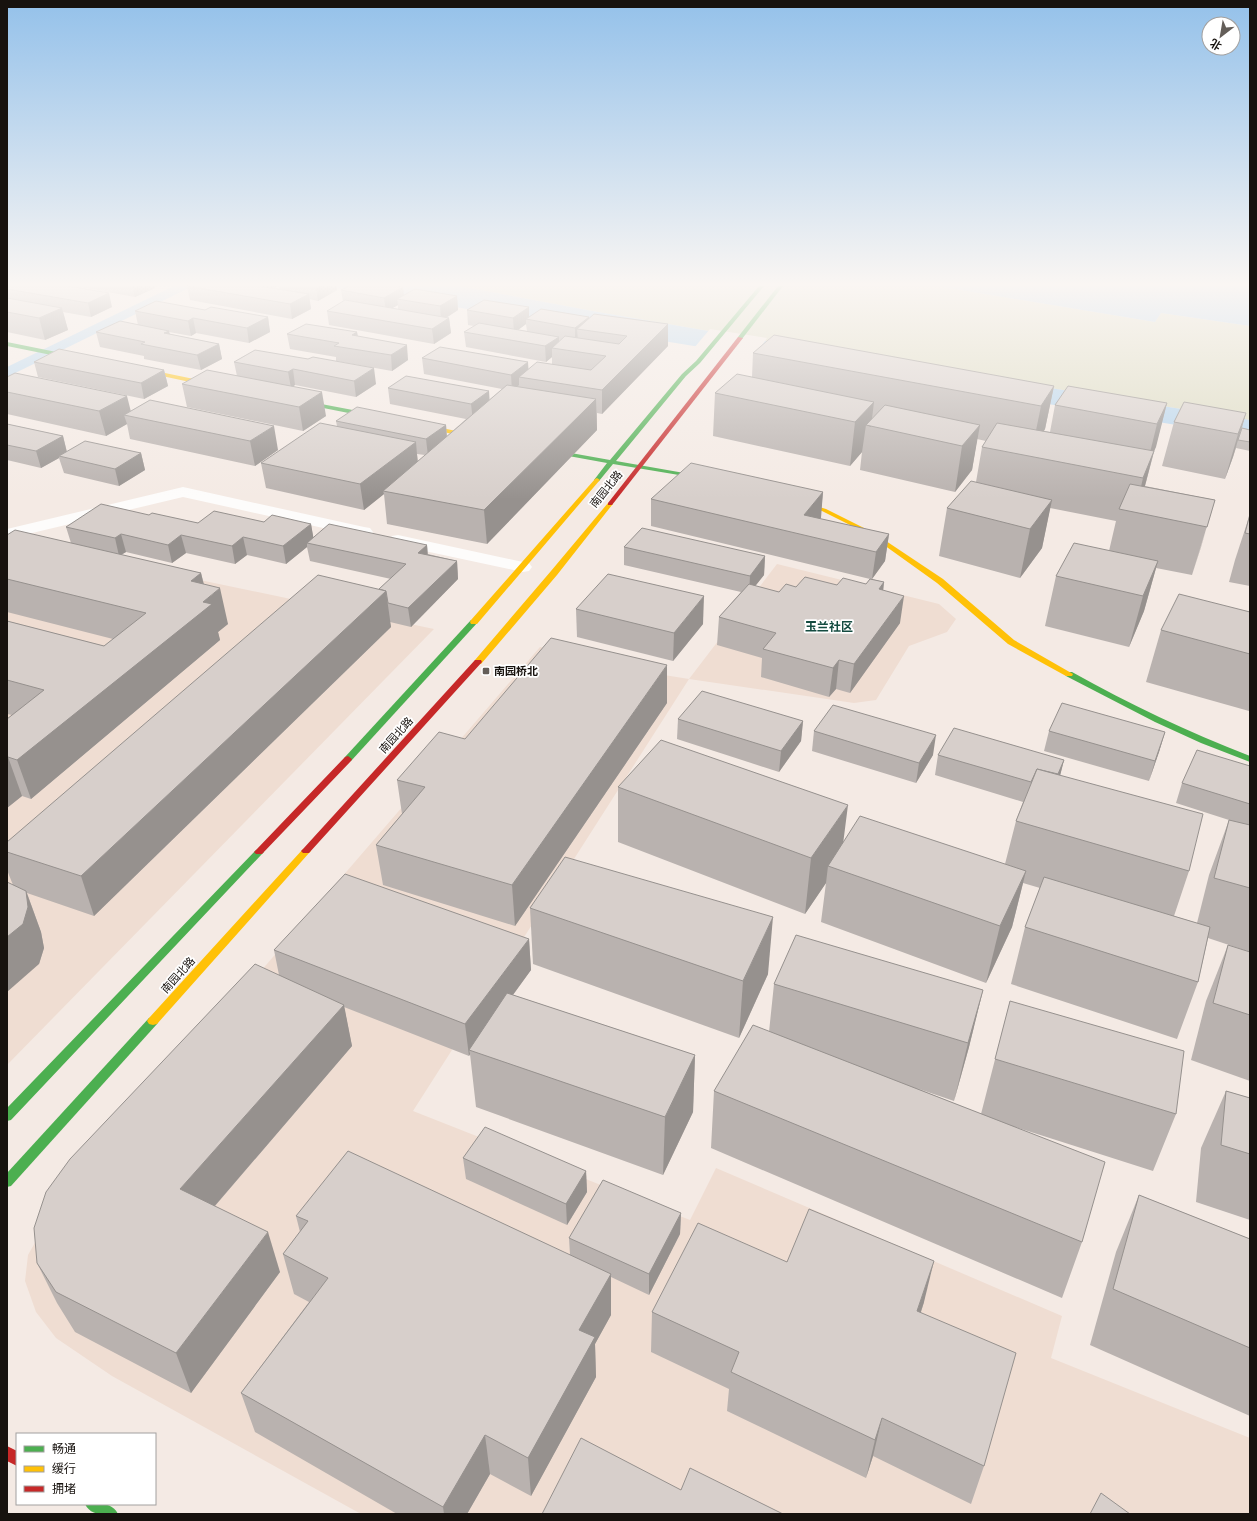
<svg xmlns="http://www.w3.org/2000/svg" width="1257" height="1521" viewBox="0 0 1257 1521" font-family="'Crimson Pro','Noto Sans SC',serif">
  <rect width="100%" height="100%" fill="#f4eae4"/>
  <g fill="#efddd2">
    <path d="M42,547L434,629L7,1065V570Z"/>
    <path d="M777,564L939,604L956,619L947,632L909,646L876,700L854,703L689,679L413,1111L690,1220L716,1168L1062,1316L1051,1358L1250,1438V1514H361L112,1376L56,1338L36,1312L25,1281L28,1255L50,1216L540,647L664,675L689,679Z"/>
  </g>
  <path fill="#dddcc3" d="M459,286H937L1155,322L1161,313L1250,326V420L883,361L598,312Z"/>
  <g fill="#b6d5ee">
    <path d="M174,286H193L7,377V367Z"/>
    <path d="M327,286H459L598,312L883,361L1250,420V437Z"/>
    <path d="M937,286H1250V326L1161,313L1155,322Z"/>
  </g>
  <path fill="#f4eae4" d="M710,329L767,338L753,358L694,348Z"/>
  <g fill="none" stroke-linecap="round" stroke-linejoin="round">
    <g fill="#fdfcfb" fill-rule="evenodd">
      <path d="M183,487L364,527L370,528L373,532L370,536L364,537L183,497L7,539V529Z"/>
      <path d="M398,535L523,562L529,563L532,567L529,571L523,572L392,544L389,540L392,536Z"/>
    </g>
    <g fill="#4caf50" fill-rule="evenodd">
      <path d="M759,286H764L700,363L686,376L616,461L707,477L709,478V480L613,464L599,481L597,482L594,480L607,463L541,451L540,450L543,448L610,460L682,374L696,361Z"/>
      <path d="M778,286H783L742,339H738V337Z"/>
      <path d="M7,342L81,357L84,359L81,361L7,346Z"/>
      <path d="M295,399L379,415L382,417L379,419L293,402V400Z"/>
      <path d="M471,620H474L478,622L351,761H345L344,759L345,757Z"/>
      <path d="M1066,672H1072C1129,704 1188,732 1250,756V762L1201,743L1155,722L1066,676L1065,674Z"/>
      <path d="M259,849L262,850L264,852L262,854L11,1120L7,1121V1108L256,850Z"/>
      <path d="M153,1017L157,1018L159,1021L157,1024L11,1186L7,1187V1173L149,1018Z"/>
      <path d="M85,1504C97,1504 112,1501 118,1514C106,1514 91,1517 85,1504Z"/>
    </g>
    <g fill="#ffc107" fill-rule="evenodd">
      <path d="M136,367L218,384L221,386L218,388L134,370L133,369Z"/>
      <path d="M417,423L481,436L484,438L481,440L415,426V424Z"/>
      <path d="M597,478L600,480L599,481L477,624H471L470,622L471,620L595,479Z"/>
      <path d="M793,499L826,509L874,533L943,579L1014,640L1073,674L1072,676H1066L1008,644L937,583L870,535L822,511L791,502V500Z"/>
      <path d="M610,502L613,504L612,505L557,575L481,664H475L474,662L475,660L551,571L608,503Z"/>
      <path d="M306,848L309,849L311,851L309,853L157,1024L153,1025L149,1024L147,1021L149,1018L303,849Z"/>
    </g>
    <g fill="#c62828" fill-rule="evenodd">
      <path d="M738,337L743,338L612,505H608V503Z"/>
      <path d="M475,660H481L482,662L309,853H303L301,851L303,849Z"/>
      <path d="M348,756L352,759L351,761L262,854H256L254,852L256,850L345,757Z"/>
      <path d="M7,1446L17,1451V1466L7,1461Z"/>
    </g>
  </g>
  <g fill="#b9b2af" fill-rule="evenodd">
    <path d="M7,286L112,307L91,317L63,312L68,330L45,340L7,332Z"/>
    <path d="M75,286H154L155,288L135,297Z"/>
    <path d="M187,286H278L273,288L279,289V286H337V290L318,301L309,299L311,309L292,319L190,300Z"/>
    <path d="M403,287L404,295L457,296L458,310L446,318H449L451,333L434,344L329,325L327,311L343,302L341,290ZM398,305V310L392,308Z"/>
    <path d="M205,310L268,317L270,332L249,343L196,333L191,336L169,332L170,334L219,344L222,359L201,370L144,359V356L100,347L96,332L138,325L135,311Z"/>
    <path d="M467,310L529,317L589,318L668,324V346L602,414L597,413V430L487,544L387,524L384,494L364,510L266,488L261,463L337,426L336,421L446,425L447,436L466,419L390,404L388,388L489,391V400L502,389L424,374L422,358L528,362V369L552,364V357L546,362L466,347L464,332L474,326L468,325ZM526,324L527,331L518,330ZM417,454L425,455L418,461Z"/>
    <path d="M357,332L358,336L408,360L392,371L336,361V357L290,349L287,334Z"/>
    <path d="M255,350L376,384L356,397L295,385L293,386L326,416L303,431L187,407L182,384L237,376L234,362Z"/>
    <path d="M753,353L1054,386L1045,429L1044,431L1050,432L1055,405L1167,403L1145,486L1215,500L1192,575L1156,568L1144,611L1129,647L1045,626L1056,576L1109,551L1116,521L1050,508L1042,548L1020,578L939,556L947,508L976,482L982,447L986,441L977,439L972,470L955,492L860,470L862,452L850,466L713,436L715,393L752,377Z"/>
    <path d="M34,362L164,370L168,386L144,399L38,377Z"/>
    <path d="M7,377L131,411L150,400L278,450L255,466L130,439L127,424L106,436L7,414Z"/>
    <path d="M1246,413L1242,428L1250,430V451L1236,448L1233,457L1225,479L1162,466L1174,422Z"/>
    <path d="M7,424L63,436L67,452L141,453L145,470L119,486L64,473L59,458L41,468L7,460Z"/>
    <path d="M823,492L820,519L889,534L885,561L872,579L884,582L883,591L900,623L850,693L836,689L829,697L761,677L762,658L717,645L719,617L741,592L624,565V547L765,556L764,575L755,586L779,592L796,587L866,584L870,579L651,526V499Z"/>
    <path d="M1250,514V586L1229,582L1235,560Z"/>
    <path d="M149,515L198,523L264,522L311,524L313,537L427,545L428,554L457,561L458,579L411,627L390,622L391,627L94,916L27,893L41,932L44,948L39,964L13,885L7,870V842L379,589L391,579L310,561L307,547L286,564L247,555L235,564L186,553L172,563L126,552L121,555L201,573L204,584L228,624L218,632L220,640L31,799L22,796L7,808V719L12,715L7,714V621L104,646L113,639L7,612V535L71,543L66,527Z"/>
    <path d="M576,609L703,624L673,661L577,637Z"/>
    <path d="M1250,612V709L1249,711L1146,682L1161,630Z"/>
    <path d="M667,703L515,926L383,885L376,845L402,814L397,780Z"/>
    <path d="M678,719L803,721L801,741L779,772L677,739Z"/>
    <path d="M814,731L933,755L916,783L812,751Z"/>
    <path d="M1049,731L1165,732L1159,752L1149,781L1044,751Z"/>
    <path d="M938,755L1064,760L1060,775L1189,871L1174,916L1197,923L1209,875L1229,820L1176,803L1182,783L1250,766V952L1208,938L1198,982L1177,1039L1011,984L1025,927L1040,888L1023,883L1012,927L986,983L821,922L826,883L805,914L618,842V787L844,842L1005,864L1016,821L1023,802L935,775Z"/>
    <path d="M530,908L768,974L739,1038L533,964Z"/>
    <path d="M529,939L531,970L513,995L695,1055L693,1112L663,1175L476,1107L470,1054L469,1056L344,1007L352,1046L215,1206L280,1272L191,1393L75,1332L57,1303L37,1263L279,975L274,950Z"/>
    <path d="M1228,945L1250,952V1081L1191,1060L1206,1001Z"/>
    <path d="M774,984L983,990L969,1047L954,1101L916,1088L981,1114L1010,1001L1176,1114L1153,1171L1015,1127L1082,1242L1062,1298L711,1148L714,1091L769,1032Z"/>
    <path d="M1226,1091L1250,1098V1220L1196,1202L1201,1148Z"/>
    <path d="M463,1158L586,1171L587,1192L567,1225L466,1179Z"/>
    <path d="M1139,1195L1250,1239V1416L1090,1345L1116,1252Z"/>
    <path d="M681,1213L680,1234L649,1295L611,1277V1315L595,1344L596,1377L531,1496L490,1474L467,1514H397L255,1432L241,1393L309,1302L294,1294L283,1254L300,1232L296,1216L570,1255L569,1238Z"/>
    <path d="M787,1262L924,1302L921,1312L984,1466L971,1504L873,1456L866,1478L727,1411L729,1389L651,1352L652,1312Z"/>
  </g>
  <g fill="#96918e">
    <path d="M132,286H154L155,288L135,297Z"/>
    <path d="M266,286H278L267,292Z"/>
    <path d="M317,286H337V290L318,301L316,287Z"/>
    <path d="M403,287L404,300L397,299L398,305L386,312L384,298Z"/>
    <path d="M109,293L112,307L91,317L88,303Z"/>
    <path d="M309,294L311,309L292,319L290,304Z"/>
    <path d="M457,296L458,310L441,321L440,306Z"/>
    <path d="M529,307V320L526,319V324L514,333L513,318Z"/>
    <path d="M62,308L68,330L45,340L39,318Z"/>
    <path d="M268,317L270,332L249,343L247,328Z"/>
    <path d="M589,317L590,330L577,329L578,341L575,343V328Z"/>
    <path d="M193,318L196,333L191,336L188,321Z"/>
    <path d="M449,318L451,333L434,344L432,329Z"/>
    <path d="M668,324V346L602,414V390Z"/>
    <path d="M169,331L172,346L164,333Z"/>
    <path d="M357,332L359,347L352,335Z"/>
    <path d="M559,337V349L552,348V357L546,362L545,346Z"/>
    <path d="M219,344L222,359L201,370L197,355Z"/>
    <path d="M407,345L408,360L392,371L391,355Z"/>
    <path d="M528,362L529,378L519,377V385L512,391L511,375Z"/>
    <path d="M374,368L376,384L356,397L354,381Z"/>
    <path d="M293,369L295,385L291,388L288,372Z"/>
    <path d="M164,370L168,386L144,399L141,383Z"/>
    <path d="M1054,386L1045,429L1032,450L1041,406Z"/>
    <path d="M489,391L490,407L473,421L471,404Z"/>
    <path d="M322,392L326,416L303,431L299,407Z"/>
    <path d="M127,396L132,416L124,415L127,424L106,436L99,411Z"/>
    <path d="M596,399L597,430L487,544L484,510Z"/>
    <path d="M874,402L871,427L866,425L862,452L850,466L855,422Z"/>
    <path d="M1167,403L1156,447L1146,469L1157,424Z"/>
    <path d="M1246,413L1233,457L1225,479L1238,434Z"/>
    <path d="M446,425L447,441L428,456L426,439Z"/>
    <path d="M980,425L972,470L955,492L962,446Z"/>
    <path d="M274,426L278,450L255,466L250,441Z"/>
    <path d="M63,436L67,453L59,456V458L41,468L36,451Z"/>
    <path d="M416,442L418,467L383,491L384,494L364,510L360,484Z"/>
    <path d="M1154,451L1142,497L1135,513L1143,478Z"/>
    <path d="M141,453L145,470L119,486L115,469Z"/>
    <path d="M823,492L821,518L806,536L804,515Z"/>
    <path d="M1052,500L1042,548L1020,578L1030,529Z"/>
    <path d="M1215,500L1201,547L1192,575L1207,527Z"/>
    <path d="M311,524L314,541L307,543V547L286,564L283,546Z"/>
    <path d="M121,534L126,552L119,556L115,538Z"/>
    <path d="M889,534L885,561L872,579L876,552Z"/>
    <path d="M181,535L186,553L172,563L168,545Z"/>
    <path d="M243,537L247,555L235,564L232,546Z"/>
    <path d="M427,545L428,563L418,553Z"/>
    <path d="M765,556L764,575L749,594L750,576Z"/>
    <path d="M457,561L458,579L411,627L408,608Z"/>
    <path d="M1158,561L1144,611L1129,647L1143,596Z"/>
    <path d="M201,573L207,599L220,588L228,624L218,632L220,640L31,799L17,760L191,581Z"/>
    <path d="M884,582L881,610L879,589Z"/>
    <path d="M386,591L391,627L94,916L81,876Z"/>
    <path d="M704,596L703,624L673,661L674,633Z"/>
    <path d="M904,596L900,623L850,693L854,664Z"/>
    <path d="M839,660L836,689L829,697L833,668Z"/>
    <path d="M667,665V703L515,926L512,885Z"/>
    <path d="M803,721L801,741L779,772L781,751Z"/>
    <path d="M1165,732L1159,752L1149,781L1155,761Z"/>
    <path d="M936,735L933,755L916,783L919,763Z"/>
    <path d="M8,757L22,796L7,808V758Z"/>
    <path d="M1064,760L1059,780L1052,788Z"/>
    <path d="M848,805L841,860L828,866L826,883L805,914L811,858Z"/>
    <path d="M1026,871L1012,927L986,983L1000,926Z"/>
    <path d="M26,891L41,932L44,948L39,964L7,992V937Z"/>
    <path d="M773,917L768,974L739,1038L743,981Z"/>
    <path d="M529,939L531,970L472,1051L469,1050L470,1054L469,1056L465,1024Z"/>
    <path d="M983,990L969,1047L954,1101L968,1043Z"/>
    <path d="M344,1005L352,1046L194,1230L180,1189Z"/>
    <path d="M695,1055L693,1112L663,1175L665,1117Z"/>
    <path d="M586,1171L587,1192L567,1225L566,1204Z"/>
    <path d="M681,1213L680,1234L649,1295V1274Z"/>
    <path d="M268,1232L280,1272L191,1393L176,1353Z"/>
    <path d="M934,1261L924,1302L908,1351L917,1311Z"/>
    <path d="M611,1274V1315L595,1344L596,1377L531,1496L528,1458L579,1330Z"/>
    <path d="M882,1418L873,1456L866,1478L875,1440Z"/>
    <path d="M485,1435L490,1474L467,1514H444L443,1507Z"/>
  </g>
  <g fill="#d7cfcb" stroke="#96918e">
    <path d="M7,286H68L109,293L88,303L7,289Z"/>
    <path d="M187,286H259L309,294L290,304Z"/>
    <path d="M349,286H398L403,287L384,298L341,290Z"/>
    <path d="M415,289L457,296L440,306L397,299Z"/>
    <path d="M7,298L62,308L39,318L7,312Z"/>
    <path d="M345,300L449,318L432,329L327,311Z"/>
    <path d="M484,300L529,307L513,318L467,310Z"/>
    <path d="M156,301L205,310L211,307L268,317L247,328L193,318L188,321L135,311Z"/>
    <path d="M541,309L589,317L575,328L526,319Z"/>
    <path d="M594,314L668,324L602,390L519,377L537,362L591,370L606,356L552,348L565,336L619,344L627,336L577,329Z"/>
    <path d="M120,321L169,331L164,333L219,344L197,355L141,344L145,342L96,332Z"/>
    <path d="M479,323L559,337L545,346L464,332Z"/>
    <path d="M306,324L357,332L352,335L407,345L391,355L334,346L339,343L287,334Z"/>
    <path d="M774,335L1054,386L1041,406L753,353Z"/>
    <path d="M440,347L528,362L511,375L422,358Z"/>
    <path d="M59,349L164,370L141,383L34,362Z"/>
    <path d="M255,350L308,359L313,357L374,368L354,381L293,369L288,372L234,362Z"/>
    <path d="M207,370L322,392L299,407L182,384Z"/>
    <path d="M15,373L127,396L99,411L7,392V377Z"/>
    <path d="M737,374L874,402L855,422L715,393Z"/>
    <path d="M406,376L489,391L471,404L388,388Z"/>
    <path d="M507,385L596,399L484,510L383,491Z"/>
    <path d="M1068,386L1167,403L1157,424L1055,405Z"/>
    <path d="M150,400L274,426L250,441L124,415Z"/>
    <path d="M1184,402L1246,413L1238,434L1174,422Z"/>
    <path d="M885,405L980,425L962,446L866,425Z"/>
    <path d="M357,407L446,425L426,439L336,421Z"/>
    <path d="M320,423L416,442L360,484L261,463Z"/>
    <path d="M997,423L1154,451L1143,478L982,447Z"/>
    <path d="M7,424L63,436L36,451L7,445Z"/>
    <path d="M1242,428L1250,430V442L1238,440Z"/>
    <path d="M85,441L141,453L115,469L59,456Z"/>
    <path d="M691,463L823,492L804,515L889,534L876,552L651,499Z"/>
    <path d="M971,481L1052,500L1030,529L947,508Z"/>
    <path d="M1130,484L1215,500L1207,527L1119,509Z"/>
    <path d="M101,504L149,515L152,513L198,523L214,511L264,522L272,515L311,524L283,546L243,537L232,546L181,535L168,545L121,534L115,538L66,527Z"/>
    <path d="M1250,514V534L1245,533Z"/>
    <path d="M329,524L427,545L418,553L457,561L408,608L388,603L386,591L379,589L406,564L307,543Z"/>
    <path d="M642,528L765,556L750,576L624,547Z"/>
    <path d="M15,530L201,573L191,581L220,588L203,602L212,604L17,760L8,757L7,758V719L44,690L7,680V621L104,646L146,613L7,579V535Z"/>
    <path d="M1074,543L1158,561L1143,596L1056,576Z"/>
    <path d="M608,574L704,596L674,633L576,609Z"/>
    <path d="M318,575L386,591L81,876L7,852V842Z"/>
    <path d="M805,577L837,585L843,578L866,584L870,579L884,582L879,589L904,596L854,664L839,660L833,668L763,649L776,633L719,617L749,584L779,592L786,584L796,587Z"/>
    <path d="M1179,594L1250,612V654L1161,630Z"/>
    <path d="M551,638L667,665L512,885L376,845L425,787L397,780L439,732L465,739Z"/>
    <path d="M702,691L803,721L781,751L678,719Z"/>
    <path d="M1062,703L1165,732L1155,761L1049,731Z"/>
    <path d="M833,705L936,735L919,763L814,731Z"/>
    <path d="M954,728L1064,760L1058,774L1037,769L1031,782L938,755Z"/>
    <path d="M661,740L848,805L811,858L618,787Z"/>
    <path d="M1197,750L1250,766V804L1182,783Z"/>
    <path d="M1037,769L1203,814L1189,871L1016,821Z"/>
    <path d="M860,816L1026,871L1000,926L828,866Z"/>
    <path d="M1229,820L1250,825V888L1214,878Z"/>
    <path d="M565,857L773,917L743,981L530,908Z"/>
    <path d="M345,874L529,939L465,1024L274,950Z"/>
    <path d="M1044,877L1210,927L1198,982L1025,927Z"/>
    <path d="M7,882L26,891L28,907L23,924L7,937Z"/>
    <path d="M796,935L983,990L968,1043L774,984Z"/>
    <path d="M1228,945L1250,952V1015L1213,1003Z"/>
    <path d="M255,964L344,1005L180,1189L268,1232L176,1353L56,1292L37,1263L34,1228L46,1192L70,1159Z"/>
    <path d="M507,993L695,1055L665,1117L469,1050Z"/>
    <path d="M1010,1001L1184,1051L1176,1114L995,1059Z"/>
    <path d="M753,1025L1105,1162L1082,1242L714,1091Z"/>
    <path d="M1226,1091L1250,1098V1154L1221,1145Z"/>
    <path d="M485,1127L586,1171L566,1204L463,1158Z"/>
    <path d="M348,1151L611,1274L579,1330L595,1337L528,1458L485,1435L443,1507L241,1393L328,1278L283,1254L308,1221L296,1216Z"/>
    <path d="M603,1180L681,1213L649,1274L569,1238Z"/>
    <path d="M1139,1195L1250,1239V1348L1113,1289Z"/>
    <path d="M809,1209L934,1261L917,1311L1016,1353L984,1466L882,1418L875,1440L731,1372L739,1352L652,1312L698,1223L787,1262Z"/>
    <path d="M581,1438L681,1490L690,1468L783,1514H542Z"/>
    <path d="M1101,1493L1130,1514H1090Z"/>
  </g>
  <linearGradient id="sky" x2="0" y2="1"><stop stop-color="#94c1ea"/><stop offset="0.57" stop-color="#faf6f3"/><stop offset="1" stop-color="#faf6f3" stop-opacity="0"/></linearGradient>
  <rect width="1257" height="499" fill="url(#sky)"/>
  <rect fill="#645e59" stroke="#fff" stroke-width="1.5" x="482" y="667" width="8" height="8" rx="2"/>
  <g text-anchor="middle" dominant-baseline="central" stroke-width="3.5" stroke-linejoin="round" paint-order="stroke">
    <g font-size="11" fill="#17120e" stroke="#fff">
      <text transform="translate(606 489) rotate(-51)">南园北路</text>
      <text transform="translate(396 735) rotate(-48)">南园北路</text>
      <text transform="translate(178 975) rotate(-48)">南园北路</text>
    </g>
    <g font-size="11" font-weight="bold" fill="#17120e" stroke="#fff" text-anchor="start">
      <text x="494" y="671">南园桥北</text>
    </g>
    <g font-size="12" font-weight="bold" fill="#144b40" stroke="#fff">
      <text x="829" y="627">玉兰社区</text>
    </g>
  </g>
  <rect width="1257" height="1521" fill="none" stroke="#17120e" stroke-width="16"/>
  <rect x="16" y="1433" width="140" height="72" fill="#ffffff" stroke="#a2a09f"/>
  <rect x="24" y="1446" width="20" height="6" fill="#4caf50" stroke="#a2a09f"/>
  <text x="52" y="1453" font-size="12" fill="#17120e">畅通</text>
  <rect x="24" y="1466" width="20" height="6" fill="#ffc107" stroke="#a2a09f"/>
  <text x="52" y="1473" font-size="12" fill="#17120e">缓行</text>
  <rect x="24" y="1486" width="20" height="6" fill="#c62828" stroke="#a2a09f"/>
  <text x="52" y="1493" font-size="12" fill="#17120e">拥堵</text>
  <g transform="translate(1221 36) rotate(211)"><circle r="19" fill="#ffffff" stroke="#a2a09f"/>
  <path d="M0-3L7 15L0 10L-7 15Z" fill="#645e59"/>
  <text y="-6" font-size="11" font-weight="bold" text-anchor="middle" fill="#17120e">北</text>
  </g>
</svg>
